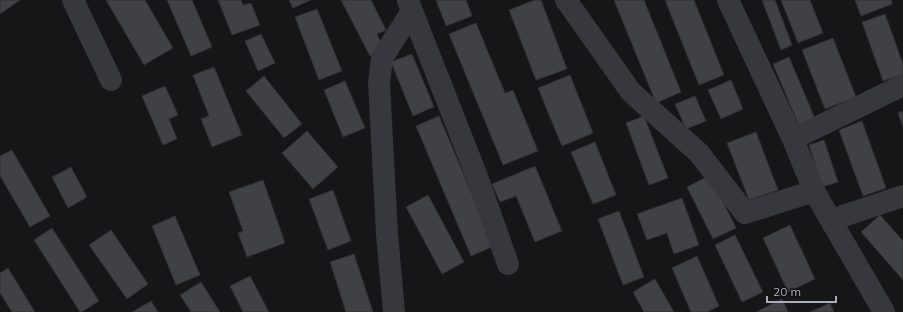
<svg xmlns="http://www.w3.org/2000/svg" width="903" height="312" viewBox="0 0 903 312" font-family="Mulish,sans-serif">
  <rect width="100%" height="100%" fill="#161618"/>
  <g fill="#404145" stroke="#303034">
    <path d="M0,0H20L0,14Z"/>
    <path d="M106,0H145L173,48L144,65Z"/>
    <path d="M167,0H192L212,47L191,56Z"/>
    <path d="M218,0H241L243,5L251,3L260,25L232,35Z"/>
    <path d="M289,0H311L293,8Z"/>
    <path d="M341,0H371L386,30L377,34L384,49L370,56Z"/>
    <path d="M436,0H466L472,16L446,26Z"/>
    <path d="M535,0H541L567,69L536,80L509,10Z"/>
    <path d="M614,0H644L681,92L656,103Z"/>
    <path d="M665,0H694L724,75L699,85Z"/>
    <path d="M762,0H775L792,45L781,50Z"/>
    <path d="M781,0H810L823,33L798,43Z"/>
    <path d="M855,0H891L892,4L861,16Z"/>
    <path d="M317,9L342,71L319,80L295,17Z"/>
    <path d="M885,14L903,64V74L883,81L862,22Z"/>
    <path d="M476,23L505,93L513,90L538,151L503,165L449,34Z"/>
    <path d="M261,34L275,63L258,71L245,41Z"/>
    <path d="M833,38L856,97L825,109L802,50Z"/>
    <path d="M412,54L434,107L413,116L391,62Z"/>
    <path d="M789,57L816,121L800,128L773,64Z"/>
    <path d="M214,67L242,135L212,147L201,119L209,116L193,75Z"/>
    <path d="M570,75L593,133L562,146L538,88Z"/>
    <path d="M264,76L302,124L284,138L246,91Z"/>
    <path d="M731,80L743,109L721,119L708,90Z"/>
    <path d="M345,81L365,128L343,137L324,90Z"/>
    <path d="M165,86L178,115L169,119L177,139L163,145L142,96Z"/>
    <path d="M695,96L706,121L686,129L675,104Z"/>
    <path d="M903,111V127L898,113Z"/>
    <path d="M439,116L494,246L471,256L416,126Z"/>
    <path d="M644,116L668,178L649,185L626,123Z"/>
    <path d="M862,121L886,188L863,196L839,130Z"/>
    <path d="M307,131L338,167L313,189L282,153Z"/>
    <path d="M756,132L778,190L749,200L727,143Z"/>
    <path d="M824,140L838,182L822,187L809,145Z"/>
    <path d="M595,142L616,195L593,204L571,152Z"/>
    <path d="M12,150L50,216L30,227L0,176V156Z"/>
    <path d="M535,166L562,231L535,242L516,196L500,202L492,184Z"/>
    <path d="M71,167L87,197L68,208L52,177Z"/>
    <path d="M710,175L736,228L713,239L687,187Z"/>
    <path d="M263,180L285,243L247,257L238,233L243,231L229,192Z"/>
    <path d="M333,190L351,241L328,250L309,199Z"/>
    <path d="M428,195L464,262L442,274L406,207Z"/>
    <path d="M682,198L699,245L674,254L667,233L647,240L637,214Z"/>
    <path d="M619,211L644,277L623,285L598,219Z"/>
    <path d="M880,215L903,241V280L861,232Z"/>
    <path d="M175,216L200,275L176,285L152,226Z"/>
    <path d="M790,225L815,279L788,292L763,238Z"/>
    <path d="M52,228L99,301L82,312H80L34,240Z"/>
    <path d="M111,230L148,284L127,299L89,245Z"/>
    <path d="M735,235L763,292L742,302L715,245Z"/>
    <path d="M354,254L373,312H346L330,262Z"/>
    <path d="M697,256L719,306L707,312H691L672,268Z"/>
    <path d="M8,268L35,312H12L0,293V273Z"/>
    <path d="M250,276L269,312H243L230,286Z"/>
    <path d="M655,279L674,312H644L633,292Z"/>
    <path d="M201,282L220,312H191L180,295Z"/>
    <path d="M782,299L788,312H756Z"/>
    <path d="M151,301L158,312H132Z"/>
    <path d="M830,303L834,312H810Z"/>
  </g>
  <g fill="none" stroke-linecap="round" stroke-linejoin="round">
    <g stroke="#37383d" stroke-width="22">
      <path d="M73,0L111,80"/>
      <path d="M566,0L631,92L699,153L745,213L814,191"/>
      <path d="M408,1L476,174L508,264"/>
      <path d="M793,139L903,85"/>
      <path d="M831,220L903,196"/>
      <path d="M394,312L387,234L379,83L382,58L412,11"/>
    </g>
    <path stroke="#37383d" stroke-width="22" d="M728,0L793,139L814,191L884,312"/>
  </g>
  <path d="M767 296v6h69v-6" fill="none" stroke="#a8adb8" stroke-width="2"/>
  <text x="773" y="296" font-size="12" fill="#a8adb8" stroke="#111113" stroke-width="3" paint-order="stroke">20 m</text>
</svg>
